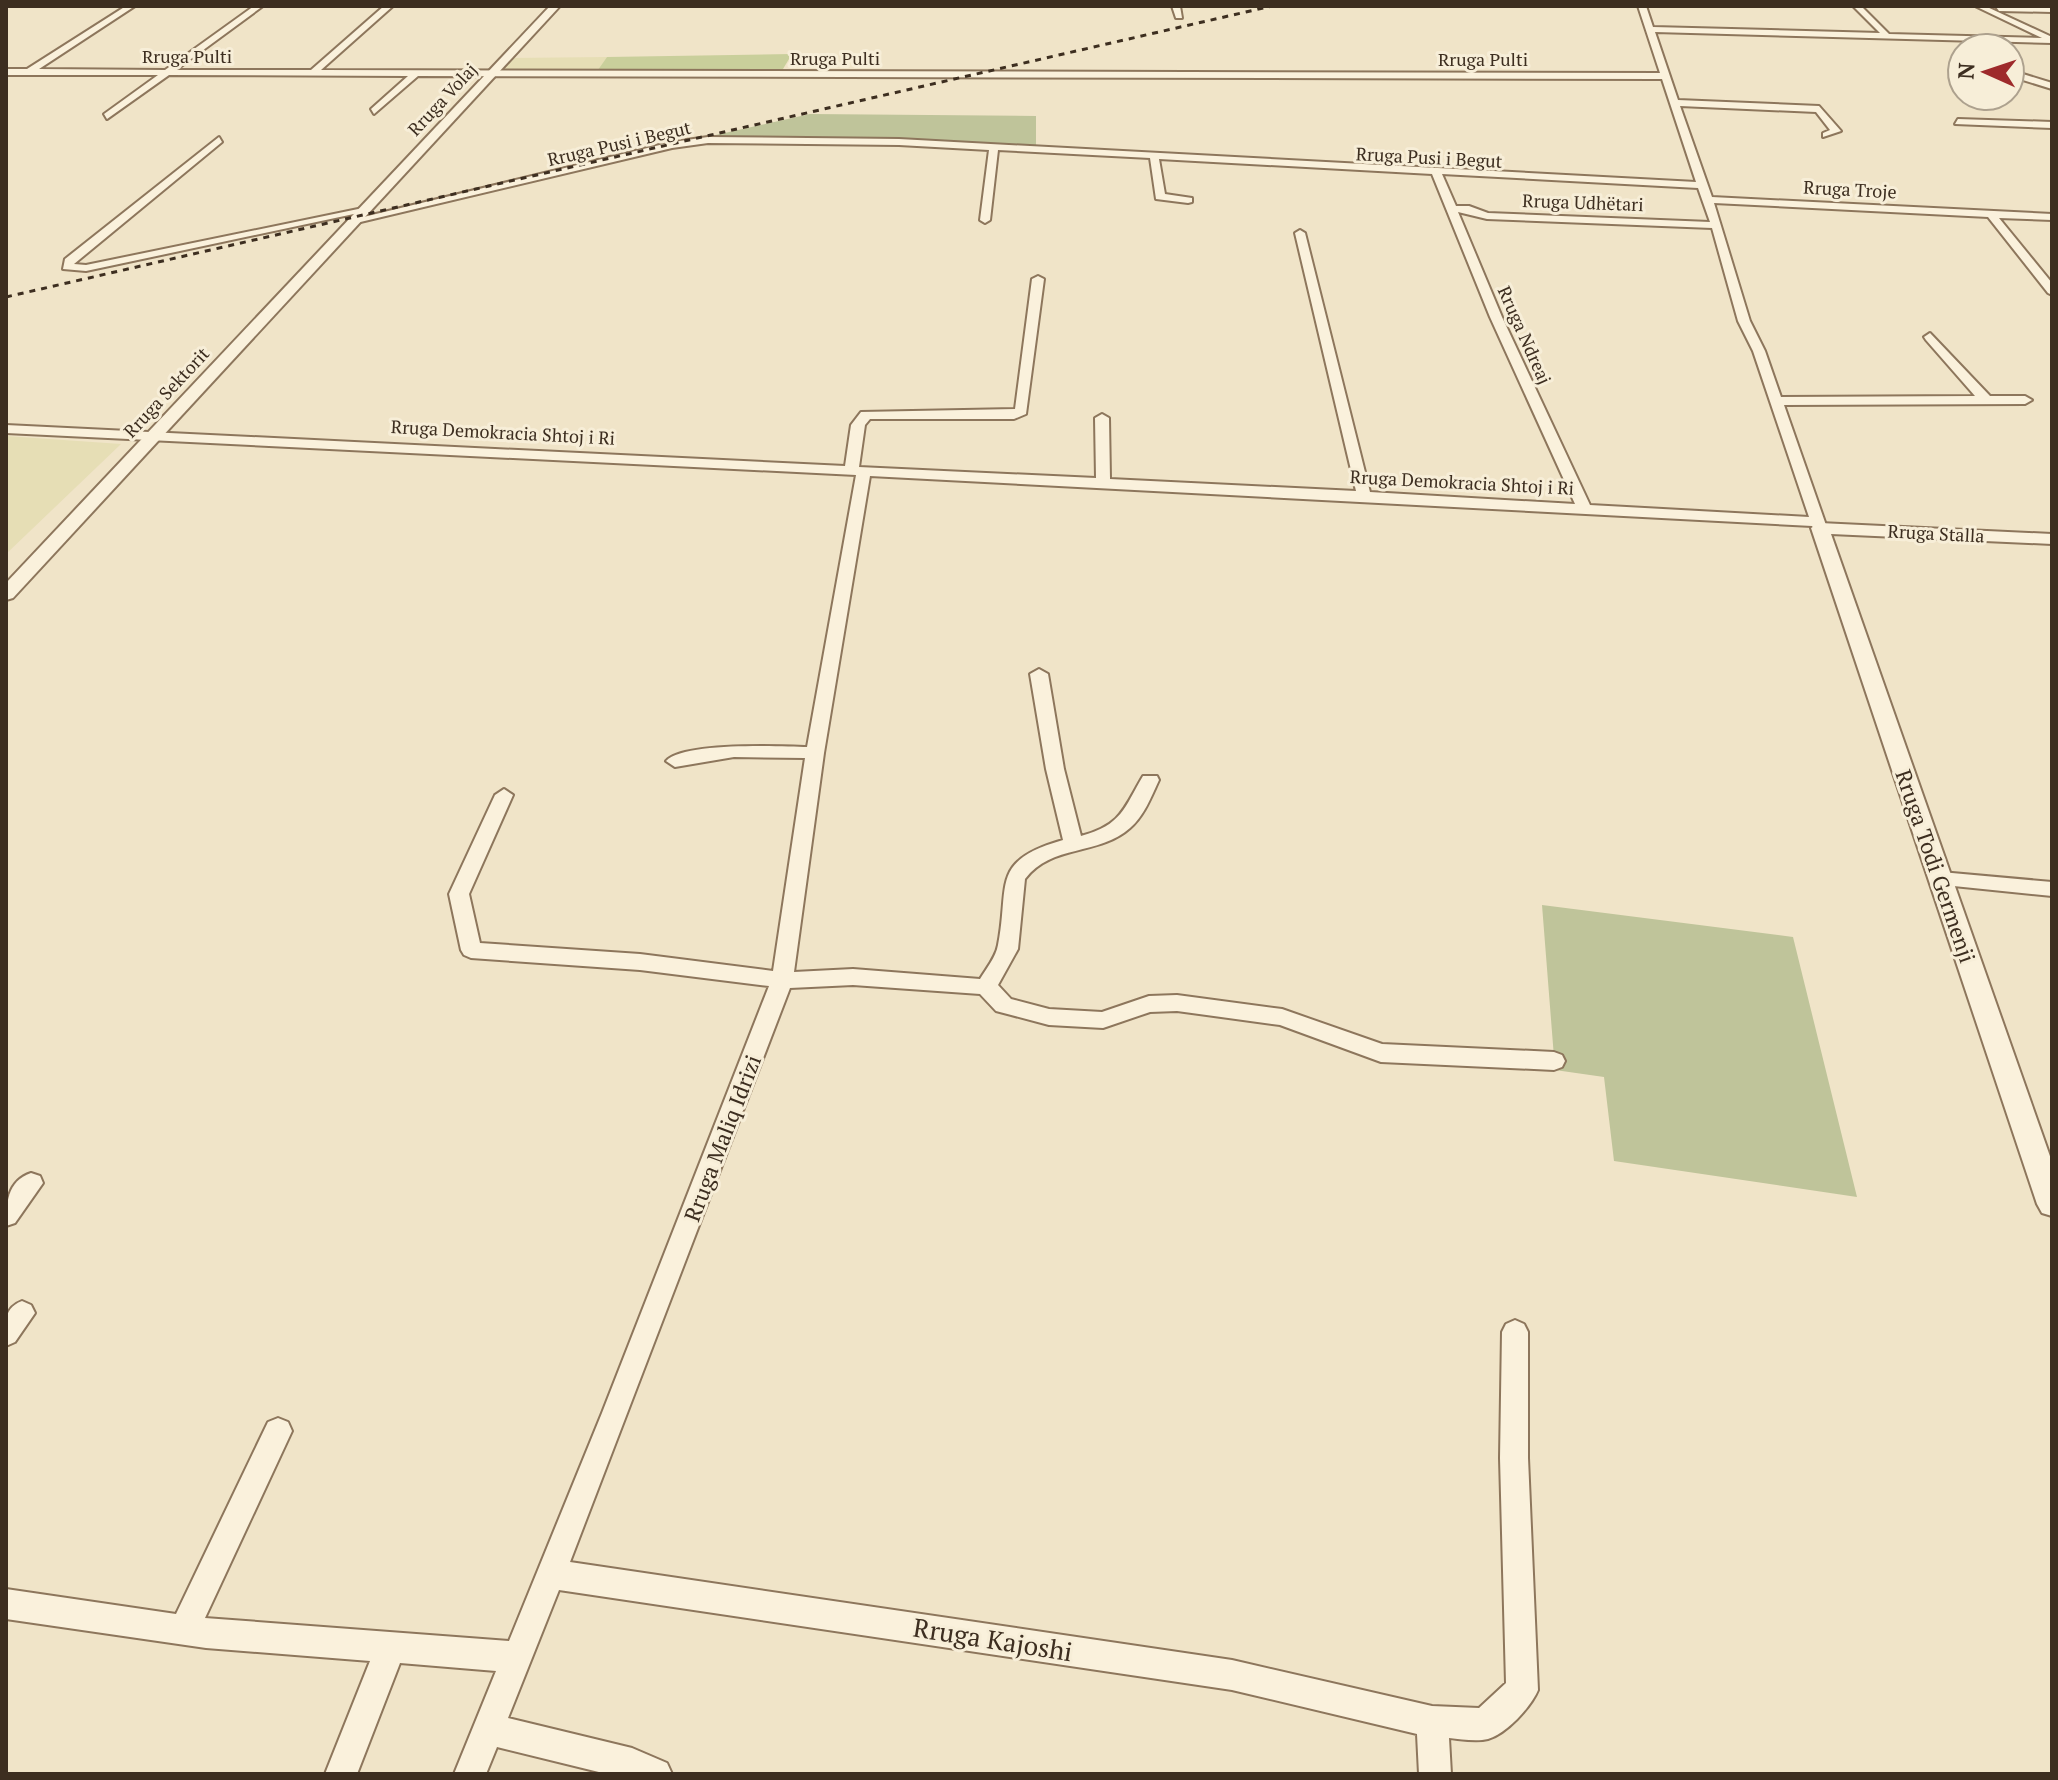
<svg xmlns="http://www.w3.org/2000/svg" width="2058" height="1780" viewBox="0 0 2058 1780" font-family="'PT Serif',serif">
  <rect width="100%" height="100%" fill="#f0e4c8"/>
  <g fill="#e6deb5">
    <path d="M607,57L595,74L496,73L510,58Z"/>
    <path d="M6,436L121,444L6,554Z"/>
  </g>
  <path fill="#c9cf9b" d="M792,54L780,74H595L607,57Z"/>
  <g fill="#bfc49a">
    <path d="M810,114L1036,116V146L928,140L702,138Z"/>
    <path d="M1542,905L1793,937L1857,1197L1614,1161L1604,1077L1555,1070Z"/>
  </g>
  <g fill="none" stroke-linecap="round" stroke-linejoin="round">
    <g stroke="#8d765c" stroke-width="4">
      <g id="minor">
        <path d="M126,6H135L39,69L165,70L254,6H263L176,70H311L384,6H393L321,70L1660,73L1638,6H1646L1653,27L1880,33L1853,6H1861L1889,34L2042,38L1975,6H1985L2052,37V43L1655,32L1678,100L1819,106L1841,131L1823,137V133L1830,130L1816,112L1680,106L1712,197L2052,214V220L1999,218L2052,283V295L2048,293L1988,217L1714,203L1750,321L1765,351L1781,397L1975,396L1926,340L1924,337L1930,333L1990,396H2025L2032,400L2025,404L1784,405L1827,528L1825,531H1815L1812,526L870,476L824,753L794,972L853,969L980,979C986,969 996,957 998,945C1010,885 989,861 1063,840L1046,769L1030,674L1039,669L1048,674L1064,769L1081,836C1122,825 1124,808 1143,776H1157L1159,780C1151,797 1144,816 1130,828C1099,856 1051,844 1025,879L1018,949L998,985L1011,999L1049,1009L1102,1012L1149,996L1177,995L1282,1009L1382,1044L1554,1052L1562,1055L1565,1061L1562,1067L1554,1070L1381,1062L1280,1025L1177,1011L1150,1012L1103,1028L1049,1025L996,1011L980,994L853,985L790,988L570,1562L1232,1660L1432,1706L1479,1708L1506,1683L1500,1458L1502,1332L1506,1324L1515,1320L1524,1324L1528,1332V1458L1538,1690C1531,1707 1506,1734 1488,1739C1476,1742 1461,1739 1449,1738L1451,1774H1419L1417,1734L1232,1690L559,1590L508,1718L632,1748L667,1763L672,1774H607L497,1747L486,1774H454L496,1671L400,1663L357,1774H325L370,1661L206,1648L6,1619V1589L176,1614L268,1422L278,1418L288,1422L292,1431L205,1618L509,1641L602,1413L769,986L640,970L471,958L464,955L461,950L449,894L495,795L504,789L513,795L469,894L480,943L640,954L773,971L805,758L734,757L675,767L666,761C683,742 779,746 807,747L856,475L6,433V425L845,466L851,425L861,412L1015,409L1032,279L1038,276L1044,279L1026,414L1014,419H870L865,425L859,467L1096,478L1095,418L1102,414L1109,418L1110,479L1356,491L1295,233L1300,230L1305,233L1370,492L1575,504L1490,317L1432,174L1159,159L1165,194L1192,198V202L1188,203L1156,199L1150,158L998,150L990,220L985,223L980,220L989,150L899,145L708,143L672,148L352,224L347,221L672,142L708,137L899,139L1696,182L1662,79L418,76L374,114L371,109L408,76L169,75L107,119L104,114L158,75H6V69H27ZM1442,174L1698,188L1710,222L1488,213L1469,206H1456ZM1458,212L1487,219L1712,228L1738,321L1753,351L1809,517L1590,505L1502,317Z"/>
        <path d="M1172,6H1180L1182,18H1176Z"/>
        <path d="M1996,7L2052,8V12L1999,11Z"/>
        <path d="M2010,70L2052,83V89L2010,76Z"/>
        <path d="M1958,119L2052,122V128L1955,124Z"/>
        <path d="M219,137L222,142L74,264L86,265L363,208L368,211L86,271L63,269L65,259Z"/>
        <path d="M1941,872L2052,882V896L1934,884L1931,879Z"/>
        <path d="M31,1173L40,1176L43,1183L15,1223L6,1226C6,1204 7,1181 31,1173Z"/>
        <path d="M22,1301L31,1305L35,1313L15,1342L6,1346C6,1327 1,1309 22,1301Z"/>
      </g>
    </g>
    <g stroke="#8d765c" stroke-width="4">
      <g id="tertiary">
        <path d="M550,6H560L13,598L6,600V583Z"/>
        <path d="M1820,523L2052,534V544L1831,534L2052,1162V1216L2042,1213L2037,1204L1811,528Z"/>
      </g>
    </g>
    <use href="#minor" fill="#faf1dc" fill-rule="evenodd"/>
    <use href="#tertiary" fill="#faf1dc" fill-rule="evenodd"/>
    <path stroke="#3d2e20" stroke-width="3" stroke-dasharray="6 6" stroke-linecap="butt" d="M6,297L1272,6"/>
  </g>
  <g text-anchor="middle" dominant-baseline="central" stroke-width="6" stroke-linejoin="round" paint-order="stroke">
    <g font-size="18" fill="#3d2e20" stroke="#f7eed8">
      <text x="187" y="56">Rruga Pulti</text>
      <text x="835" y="58">Rruga Pulti</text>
      <text x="1483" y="59">Rruga Pulti</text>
      <text transform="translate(442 99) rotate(-47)">Rruga Volaj</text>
      <text transform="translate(619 143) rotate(-13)">Rruga Pusi i Begut</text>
      <text transform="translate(1429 157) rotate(3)">Rruga Pusi i Begut</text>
      <text transform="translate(1850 189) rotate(3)">Rruga Troje</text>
      <text transform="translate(1583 202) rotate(2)">Rruga Udhëtari</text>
      <text transform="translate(1525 335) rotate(66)">Rruga Ndreaj</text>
      <text transform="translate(166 392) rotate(-47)">Rruga Sektorit</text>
      <text transform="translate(503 432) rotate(3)">Rruga Demokracia Shtoj i Ri</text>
      <text transform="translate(1462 482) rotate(3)">Rruga Demokracia Shtoj i Ri</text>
      <text transform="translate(1936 533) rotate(3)">Rruga Stalla</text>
    </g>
    <g font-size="22" fill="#3d2e20" stroke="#f7eed8">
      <text transform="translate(1936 866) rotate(71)">Rruga Todi Germenji</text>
      <text transform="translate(722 1138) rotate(-69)">Rruga Maliq Idrizi</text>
    </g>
    <g font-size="26" fill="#3d2e20" stroke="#f7eed8">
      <text transform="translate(993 1639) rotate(9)">Rruga Kajoshi</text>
    </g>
  </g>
  <rect width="2058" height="1780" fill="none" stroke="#3d2e20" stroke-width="16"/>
  <g transform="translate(1986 72) rotate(273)"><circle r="38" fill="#f7eed8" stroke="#ada18e" stroke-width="2"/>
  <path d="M0-6L14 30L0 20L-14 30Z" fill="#9e2a2b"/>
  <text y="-12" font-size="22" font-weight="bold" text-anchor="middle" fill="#3d2e20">N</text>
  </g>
</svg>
